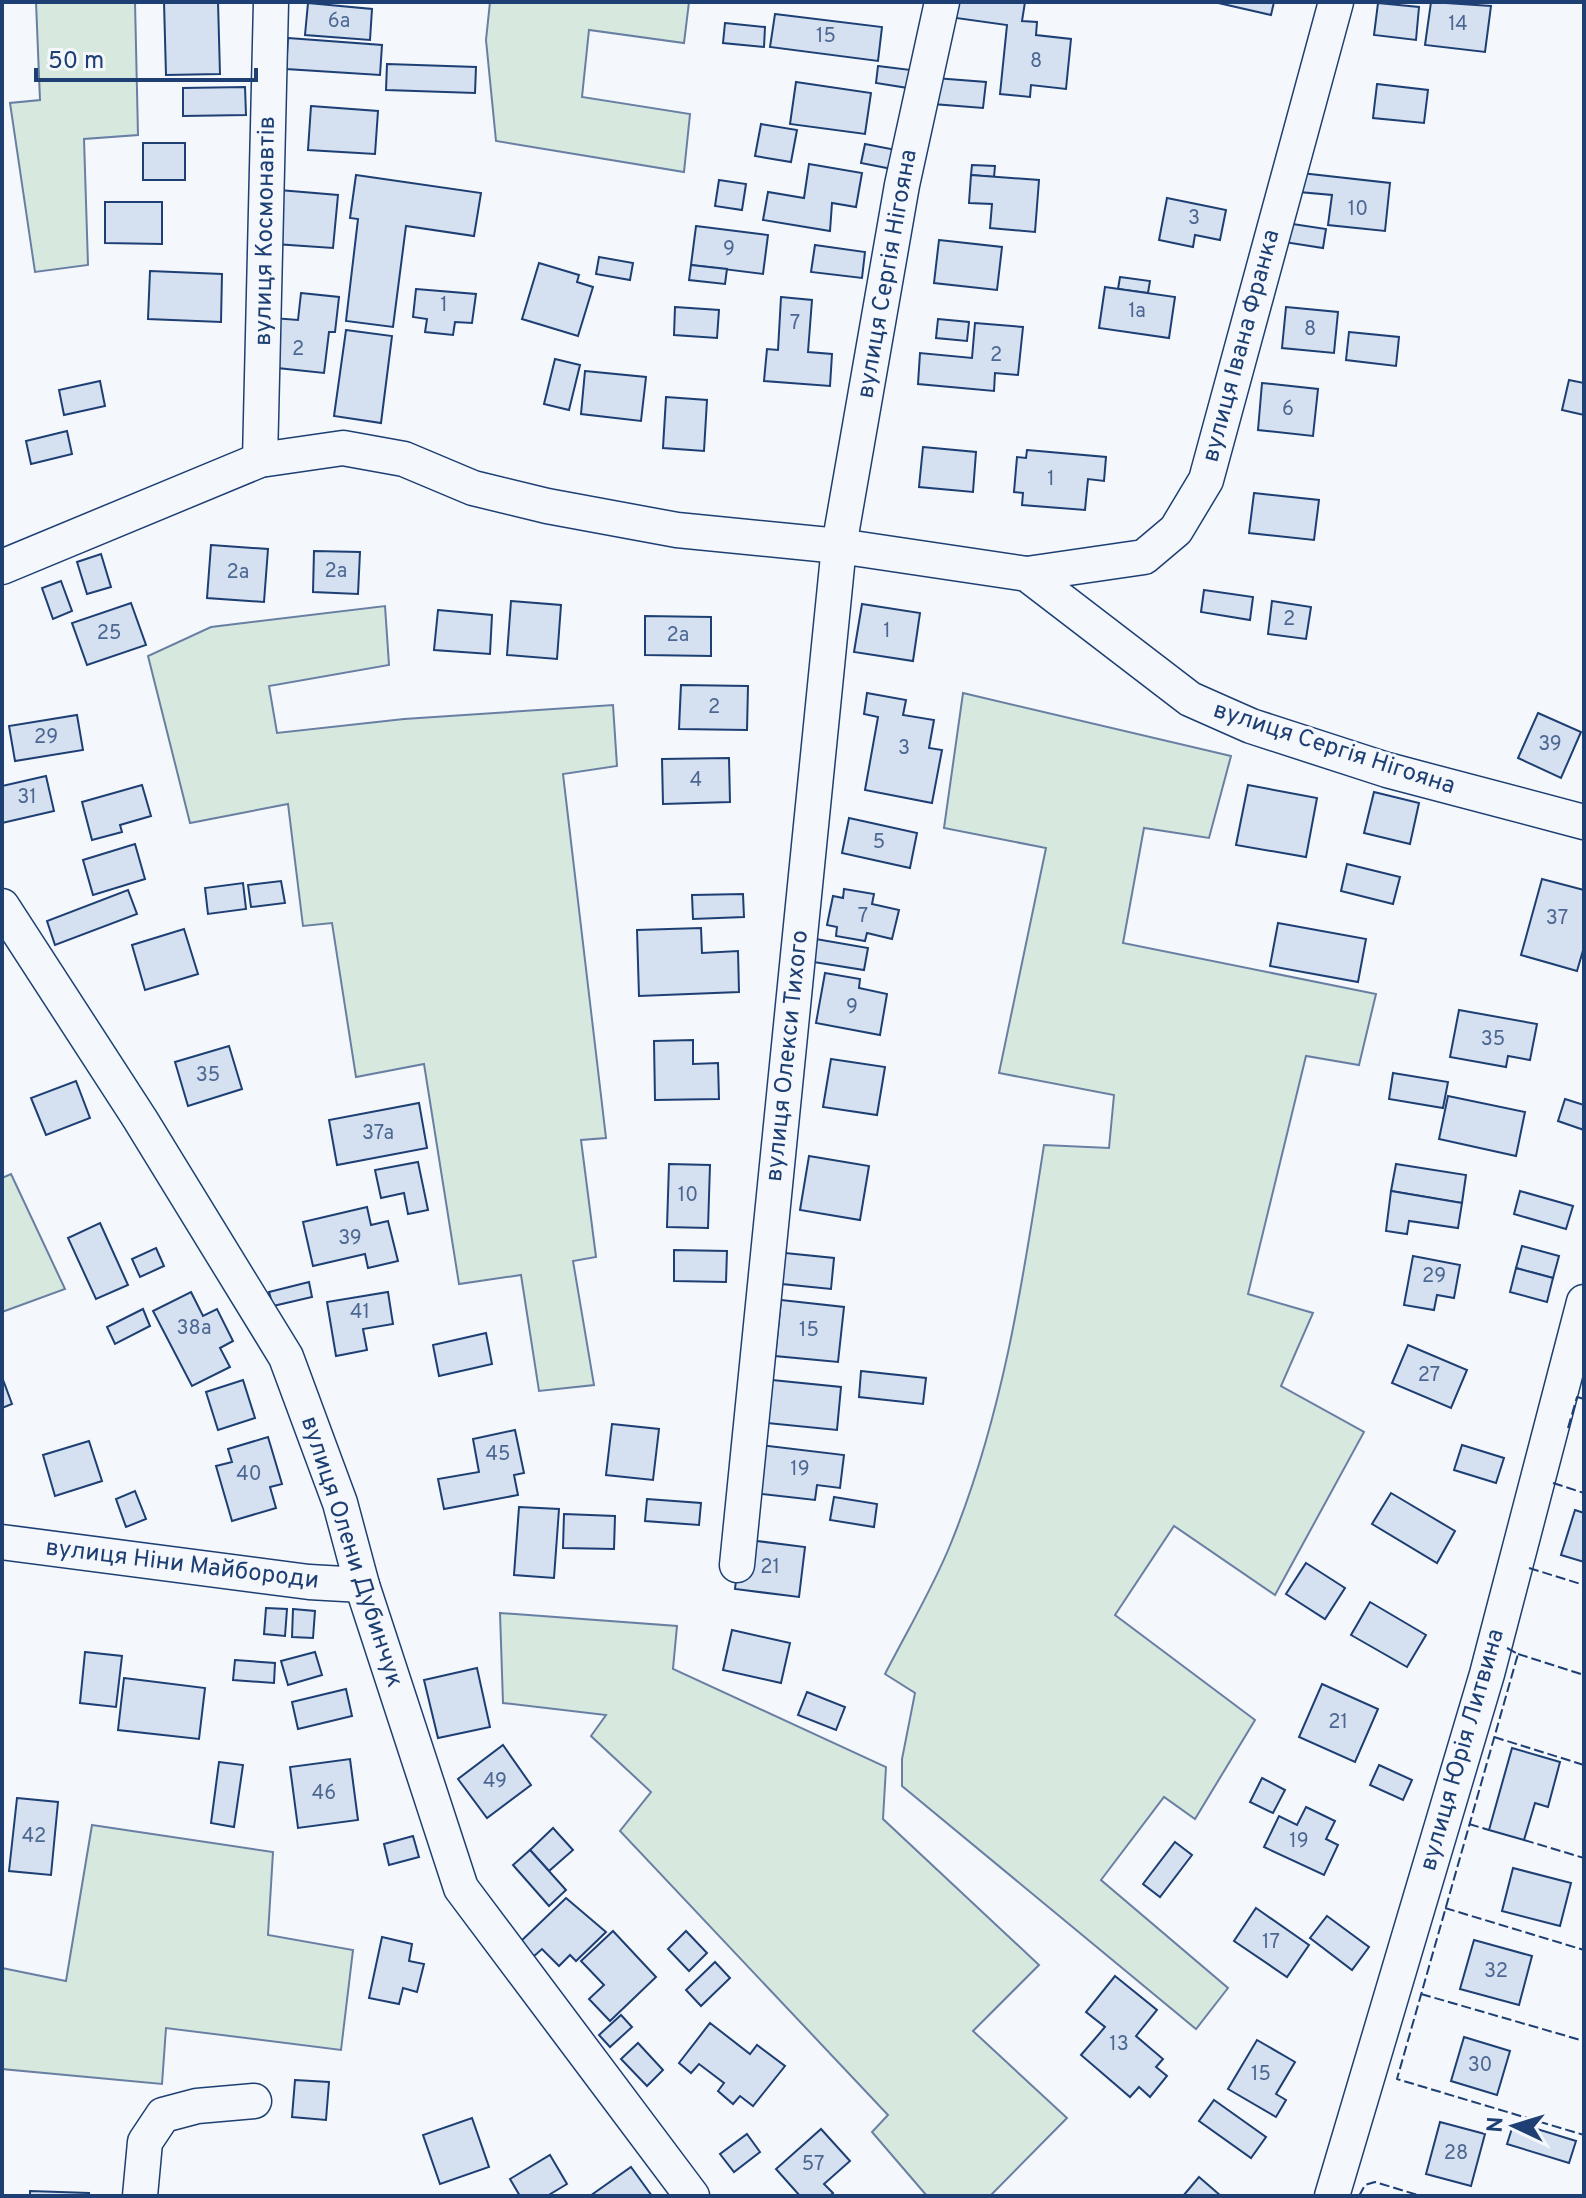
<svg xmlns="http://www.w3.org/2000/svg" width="1586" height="2198" viewBox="0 0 1586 2198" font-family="Overpass,sans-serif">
  <rect width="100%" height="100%" fill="#f4f7fb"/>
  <g fill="#d7e8df" stroke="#687fa3" stroke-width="2">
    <path d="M36,2H135L138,135L84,139L88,265L35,272L10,103L40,100Z"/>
    <path d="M490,2H689L684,43L589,30L582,97L690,114L684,172L496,141L486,40Z"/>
    <path d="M385,606L389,665L269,686L277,733L404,719L613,705L617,766L563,774L606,1138L581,1140L596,1257L573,1261L594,1385L539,1391L521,1275L459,1284L424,1064L356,1077L332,923L303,926L288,804L190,823L148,656L211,627Z"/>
    <path d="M963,693L1231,756L1209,838L1144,828L1123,943L1376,994L1359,1065L1306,1056L1248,1294L1313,1313L1281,1386L1364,1432L1275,1595L1174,1526L1115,1615L1255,1720L1195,1819L1164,1797L1101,1880L1228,1988L1196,2029L902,1786V1759L915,1693L885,1674C907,1631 933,1588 951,1543C1003,1415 1023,1281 1044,1145L1109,1148L1114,1095L999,1073L1046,848L944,828Z"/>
    <path d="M11,1174L65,1289L2,1312V1178Z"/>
    <path d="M500,1613L677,1626L673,1669L886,1767L883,1819L1039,1965L973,2031L1067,2118L990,2196H927L872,2132L888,2115L620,1831L651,1792L591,1736L606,1715L503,1703Z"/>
    <path d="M92,1825L273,1852L268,1935L353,1950L341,2050L166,2028L162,2084L2,2069V1968L66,1981Z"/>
  </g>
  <g fill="#d5e0f0" stroke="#1d3f73" stroke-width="2">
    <path d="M164,2H218L220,74L166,75Z"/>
    <path d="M958,2H1025L1022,21L1037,22L1036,35L1071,39L1066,89L1031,85L1030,97L1000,94L1007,25L956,18Z"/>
    <path d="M1214,2H1274L1271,15Z"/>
    <path d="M1431,2L1491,6L1485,52L1425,45Z"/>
    <path d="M308,3L372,9L370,40L305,35Z"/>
    <path d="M1378,3L1419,7L1416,40L1374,35Z"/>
    <path d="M775,14L882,27L878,61L770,47Z"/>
    <path d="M725,23L765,27L764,47L723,43Z"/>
    <path d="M288,38L382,45L380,75L286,69Z"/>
    <path d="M387,64L476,67L475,93L386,90Z"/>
    <path d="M878,66L911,70L908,88L876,83Z"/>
    <path d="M935,78L986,82L983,108L933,104Z"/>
    <path d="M796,82L871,93L865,134L790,124Z"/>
    <path d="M1377,84L1428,90L1424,123L1373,118Z"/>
    <path d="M245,87L246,115L183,116V88Z"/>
    <path d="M311,106L378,111L375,154L308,150Z"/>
    <path d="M761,124L797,130L791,162L755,156Z"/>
    <rect x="143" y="143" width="42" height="37"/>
    <path d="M865,144L896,150L892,169L861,163Z"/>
    <path d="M809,164L862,173L856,207L832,203L830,231L763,220L768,192L804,198Z"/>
    <path d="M972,165L995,166L994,177L971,175Z"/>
    <path d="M1301,173L1390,183L1385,231L1328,225L1332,195L1299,192Z"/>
    <path d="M356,175L481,193L474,236L406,226L393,327L346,321L358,219L350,218Z"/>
    <path d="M971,175L1039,180L1035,232L990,228L992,204L969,203Z"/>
    <path d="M719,180L746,184L742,210L715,206Z"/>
    <path d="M279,190L338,195L333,248L275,244Z"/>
    <path d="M1167,198L1226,210L1220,240L1195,235L1193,247L1159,240Z"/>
    <path d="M105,202H162V244L105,243Z"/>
    <path d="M1286,223L1326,229L1323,248L1284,242Z"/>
    <path d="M696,226L768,235L763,274L691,265Z"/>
    <path d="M939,240L1002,247L997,290L934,283Z"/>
    <path d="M815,245L865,252L862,278L811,272Z"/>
    <path d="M599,257L633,263L630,280L596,274Z"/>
    <path d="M539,263L579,275L577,282L593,287L578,336L522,319Z"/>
    <path d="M691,265L727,269L725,284L689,280Z"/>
    <path d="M150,271L222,274L221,322L148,319Z"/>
    <path d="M1120,277L1150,281L1148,293L1118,289Z"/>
    <path d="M1105,287L1175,297L1169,338L1099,328Z"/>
    <path d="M416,289L476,294L472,323L455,322L453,335L425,332L427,319L413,317Z"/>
    <path d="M301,293L339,297L335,332H329L324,373L268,367L273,318L298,320Z"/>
    <path d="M781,297L812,300L808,352L832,354L830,386L764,381L767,349L778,350Z"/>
    <path d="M675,307L719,310L717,338L674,335Z"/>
    <path d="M1286,307L1338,312L1334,353L1282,348Z"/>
    <path d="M938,319L969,322L967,341L936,338Z"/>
    <path d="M975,323L1023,327L1018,375L995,373L994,391L918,384L920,353L972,358Z"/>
    <path d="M346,330L392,336L381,423L334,416Z"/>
    <path d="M1349,332L1399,337L1396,366L1346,360Z"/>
    <path d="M555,359L580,365L569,410L544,404Z"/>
    <path d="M585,371L646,377L641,421L581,414Z"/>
    <path d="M1569,380L1584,383V415L1562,410Z"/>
    <path d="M100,381L105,406L64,415L59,390Z"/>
    <path d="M1262,383L1318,389L1313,436L1258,430Z"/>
    <path d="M666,397L707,400L704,451L663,448Z"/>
    <path d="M67,431L72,454L31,464L26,441Z"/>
    <path d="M923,447L976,452L973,492L919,487Z"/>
    <path d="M1027,450L1106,457L1104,481L1088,479L1085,510L1022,505L1023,493L1014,492L1017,457L1026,458Z"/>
    <path d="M1254,493L1319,500L1314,540L1249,533Z"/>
    <path d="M211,545L268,549L264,602L207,598Z"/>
    <path d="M314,551L360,552L358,594L313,592Z"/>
    <path d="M101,554L111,587L87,594L77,562Z"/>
    <path d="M61,581L72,611L53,619L42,588Z"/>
    <path d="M1204,590L1253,597L1250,620L1201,612Z"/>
    <path d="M511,601L561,605L557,659L507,655Z"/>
    <path d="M1272,601L1311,607L1306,639L1268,634Z"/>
    <path d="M131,603L146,645L87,665L72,623Z"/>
    <path d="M862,604L920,613L913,661L854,652Z"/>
    <path d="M438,610L492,615L490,654L434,650Z"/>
    <path d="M645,616L711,617V656L645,655Z"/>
    <path d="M681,685L748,686L747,730L679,729Z"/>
    <path d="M867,693L906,700L903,715L934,720L929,748L942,750L932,803L865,790L878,717L864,714Z"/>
    <path d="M1538,713L1581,732L1561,778L1518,758Z"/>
    <path d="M77,715L83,750L15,761L9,726Z"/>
    <path d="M729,758L730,802L663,804L662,759Z"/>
    <path d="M46,776L54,811L2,823V786Z"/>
    <path d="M142,785L151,816L120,825L122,832L92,840L82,802Z"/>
    <path d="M1248,785L1317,798L1306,857L1236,845Z"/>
    <path d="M1374,792L1419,803L1410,844L1364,833Z"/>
    <path d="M849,818L917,833L910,868L842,853Z"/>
    <path d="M135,844L145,879L93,895L83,860Z"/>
    <path d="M1347,864L1400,877L1393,904L1341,891Z"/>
    <path d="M1542,879L1584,890V947L1577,971L1521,955Z"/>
    <path d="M281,881L285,903L251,907L248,885Z"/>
    <path d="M243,883L246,909L208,914L205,888Z"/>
    <path d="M844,889L874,894L872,904L899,910L892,939L867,933L865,941L836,936L837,927L827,925L833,896L843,898Z"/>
    <path d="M128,890L137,914L55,945L47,921Z"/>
    <path d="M743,894L744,917L693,919L692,895Z"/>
    <path d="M1278,923L1366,939L1358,982L1270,966Z"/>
    <path d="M701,928L702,953L738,951L739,992L639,996L637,930Z"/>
    <path d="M184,929L198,974L145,990L132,945Z"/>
    <path d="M810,938L868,948L864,970L807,961Z"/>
    <path d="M825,973L860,979L859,988L887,994L880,1035L816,1023Z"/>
    <path d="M1459,1010L1537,1024L1530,1060L1508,1056L1506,1067L1450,1057Z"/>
    <path d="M693,1040V1064L718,1063L719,1099L655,1100L654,1041Z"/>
    <path d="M229,1046L242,1089L188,1106L175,1062Z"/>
    <path d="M831,1059L885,1067L877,1115L823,1107Z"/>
    <path d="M1393,1073L1448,1082L1443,1108L1389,1099Z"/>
    <path d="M76,1081L90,1118L46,1135L31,1098Z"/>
    <path d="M1448,1096L1525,1112L1516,1156L1439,1139Z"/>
    <path d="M1565,1099L1584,1105V1130L1558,1121Z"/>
    <path d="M419,1103L427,1148L337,1165L329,1120Z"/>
    <path d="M809,1156L869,1166L860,1220L800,1210Z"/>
    <path d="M418,1162L428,1210L408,1214L404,1193L381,1198L375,1170Z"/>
    <path d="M669,1164L710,1165L708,1228L667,1227Z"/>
    <path d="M1396,1164L1466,1175L1462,1203L1391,1191Z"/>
    <path d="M1391,1191L1462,1203L1458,1228L1409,1221L1407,1234L1386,1231Z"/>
    <path d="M1520,1191L1573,1206L1566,1229L1514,1214Z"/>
    <path d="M367,1207L371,1225L388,1221L398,1261L368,1268L365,1254L313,1266L303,1222Z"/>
    <path d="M100,1223L128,1285L96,1299L68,1238Z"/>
    <path d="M1522,1246L1559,1256L1553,1278L1516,1268Z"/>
    <path d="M156,1248L164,1266L140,1277L132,1259Z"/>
    <path d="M674,1250L727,1251L726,1282L674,1281Z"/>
    <path d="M785,1253L834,1258L831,1289L782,1284Z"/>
    <path d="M1413,1256L1460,1265L1454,1298L1437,1295L1434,1310L1404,1305Z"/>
    <path d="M1516,1268L1553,1278L1547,1302L1510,1292Z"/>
    <path d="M309,1282L312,1297L273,1306L269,1292Z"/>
    <path d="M191,1292L203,1316L217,1309L233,1341L220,1348L230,1367L192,1386L153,1311Z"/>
    <path d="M388,1292L393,1324L363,1329L367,1350L336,1356L327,1302Z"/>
    <path d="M781,1300L844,1307L838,1362L775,1356Z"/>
    <path d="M143,1309L150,1326L115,1344L107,1327Z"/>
    <path d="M486,1333L492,1364L439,1376L433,1345Z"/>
    <path d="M1408,1345L1467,1370L1451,1408L1392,1383Z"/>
    <path d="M861,1371L926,1378L923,1404L859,1397Z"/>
    <path d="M2,1377L12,1404L2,1408Z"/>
    <path d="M762,1379L841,1387L837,1430L758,1422Z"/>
    <path d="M243,1380L255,1418L218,1430L206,1392Z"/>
    <path d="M612,1424L659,1429L653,1480L606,1475Z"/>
    <path d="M515,1430L524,1473L514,1475L518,1495L444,1509L438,1479L479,1472L473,1439Z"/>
    <path d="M268,1437L282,1484L270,1487L276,1508L232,1521L216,1466L232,1462L228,1449Z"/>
    <path d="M89,1441L102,1481L55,1496L43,1455Z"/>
    <path d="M760,1445L844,1455L840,1488L817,1485L815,1500L754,1493Z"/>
    <path d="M1462,1445L1504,1458L1496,1483L1454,1470Z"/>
    <path d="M135,1491L146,1519L126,1527L116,1499Z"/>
    <path d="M1391,1493L1455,1531L1437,1563L1372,1524Z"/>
    <path d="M834,1497L877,1504L874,1527L830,1520Z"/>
    <path d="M647,1499L701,1503L699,1525L645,1521Z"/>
    <path d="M519,1507L559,1509L554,1578L514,1575Z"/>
    <path d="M1575,1510L1584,1513V1562L1561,1555Z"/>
    <path d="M564,1514L615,1516L614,1549L563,1548Z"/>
    <path d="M741,1539L805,1547L799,1597L735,1589Z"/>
    <path d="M1306,1563L1345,1588L1325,1619L1286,1594Z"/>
    <path d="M1370,1602L1426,1635L1407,1667L1351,1635Z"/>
    <path d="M266,1608L287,1609L285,1636L264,1634Z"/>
    <path d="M293,1609L315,1611L313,1638L292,1637Z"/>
    <path d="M732,1630L790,1643L781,1683L723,1670Z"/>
    <path d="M85,1652L122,1656L116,1707L80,1703Z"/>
    <path d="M315,1652L322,1675L288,1685L281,1661Z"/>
    <path d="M235,1660L275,1663L274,1683L233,1680Z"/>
    <path d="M477,1668L490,1727L438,1738L424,1680Z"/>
    <path d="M124,1678L205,1688L199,1739L118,1730Z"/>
    <path d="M1322,1684L1378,1709L1355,1762L1299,1737Z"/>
    <path d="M346,1689L352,1716L298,1729L292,1702Z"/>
    <path d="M807,1692L845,1707L836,1730L798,1715Z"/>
    <path d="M503,1745L531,1785L487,1818L458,1779Z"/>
    <path d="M1512,1748L1560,1762L1548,1807L1535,1803L1524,1840L1489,1830Z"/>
    <path d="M350,1759L358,1820L298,1828L290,1767Z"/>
    <path d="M219,1762L243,1765L234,1827L211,1823Z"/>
    <path d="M1379,1765L1412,1780L1403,1800L1370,1785Z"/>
    <path d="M1262,1778L1285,1790L1273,1813L1250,1802Z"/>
    <path d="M17,1798L58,1802L51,1875L9,1871Z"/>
    <path d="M1306,1807L1335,1821L1326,1839L1338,1845L1324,1875L1264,1847L1279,1816L1297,1825Z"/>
    <path d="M553,1828L573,1850L549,1871L530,1850Z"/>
    <path d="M413,1836L419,1857L389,1865L384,1844Z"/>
    <path d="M1175,1842L1192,1855L1160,1897L1143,1884Z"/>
    <path d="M530,1850L566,1890L549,1906L513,1865Z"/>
    <path d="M1513,1868L1571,1883L1560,1926L1502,1911Z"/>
    <path d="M566,1898L606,1932L576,1961L570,1955L559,1966L542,1949L533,1957L519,1943Z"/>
    <path d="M1256,1908L1309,1945L1287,1977L1234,1941Z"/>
    <path d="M1327,1916L1369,1947L1352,1970L1310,1938Z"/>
    <path d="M613,1931L656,1977L610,2021L589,1999L604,1985L581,1961Z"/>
    <path d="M686,1931L707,1953L689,1971L668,1949Z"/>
    <path d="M382,1937L412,1944L409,1961L424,1964L417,1992L403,1988L399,2004L369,1998Z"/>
    <path d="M1474,1940L1532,1956L1519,2005L1460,1989Z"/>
    <path d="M715,1962L730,1978L701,2006L686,1990Z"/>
    <path d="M1115,1976L1157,2010L1136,2036L1163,2059L1156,2067L1167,2076L1150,2097L1139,2087L1130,2097L1081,2055L1105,2027L1086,2012Z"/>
    <path d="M621,2015L632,2027L610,2047L599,2035Z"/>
    <path d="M710,2023L750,2054L757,2045L785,2066L753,2106L740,2096L733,2104L718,2091L724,2083L699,2064L691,2073L679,2063Z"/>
    <path d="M1464,2037L1510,2051L1497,2095L1451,2081Z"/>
    <path d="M1257,2040L1295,2062L1276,2094L1286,2100L1276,2117L1228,2089Z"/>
    <path d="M638,2043L663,2070L647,2086L621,2059Z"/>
    <path d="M295,2080L329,2082L326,2120L292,2117Z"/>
    <path d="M1214,2100L1266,2137L1251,2158L1199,2121Z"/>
    <path d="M472,2118L489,2167L440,2184L423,2135Z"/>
    <path d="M1440,2122L1485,2134L1471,2186L1426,2174Z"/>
    <path d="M1514,2122L1576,2141L1569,2163L1507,2144Z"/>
    <path d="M821,2129L850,2161L824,2184L833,2193L830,2196H800L776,2169Z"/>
    <path d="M747,2134L760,2152L734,2172L720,2154Z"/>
    <path d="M550,2155L567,2184L547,2196H520L510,2179Z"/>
    <path d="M631,2167L652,2196H590Z"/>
    <path d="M1199,2177L1221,2196H1183Z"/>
    <path d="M30,2191L89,2193V2196H30Z"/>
  </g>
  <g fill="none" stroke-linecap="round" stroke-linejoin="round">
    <g stroke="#1d3f73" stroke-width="37">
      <g id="minor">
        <path d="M260,460L271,2"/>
        <path d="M2,567L260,460L343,448L404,459L473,488L547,506L677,530L839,546L1027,574L1190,699L1251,726L1387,770L1584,822"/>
        <path d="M1027,574L1144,557L1176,530L1206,480L1336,2"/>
        <path d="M2,906L140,1119L286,1357L340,1503L362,1585L461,1888L692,2196"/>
        <path d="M2,1542L309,1582L362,1585"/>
        <path d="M737,1565L839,546L902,185L942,2"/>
        <path d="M140,2196L145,2142L163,2115L197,2106L254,2101"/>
        <path d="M1332,2196L1487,1674L1584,1302"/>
      </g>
    </g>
    <use href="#minor" stroke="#f4f7fb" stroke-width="34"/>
    <g stroke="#1d3f73" stroke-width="2" stroke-dasharray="10 4" stroke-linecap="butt">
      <path d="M1568,1428L1577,1397L1584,1399"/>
      <path d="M1553,1483L1584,1493"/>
      <path d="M1529,1568L1584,1585"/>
      <path d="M1507,1648L1518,1654L1397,2079L1584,2135"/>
      <path d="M1518,1654L1584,1675"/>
      <path d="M1494,1737L1584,1765"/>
      <path d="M1469,1824L1489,1830"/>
      <path d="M1524,1840L1584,1858"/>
      <path d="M1445,1908L1584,1950"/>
      <path d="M1421,1994L1584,2041"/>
      <path d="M1359,2196L1365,2185L1375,2182L1421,2196"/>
    </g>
  </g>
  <g text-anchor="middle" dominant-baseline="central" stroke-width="6" stroke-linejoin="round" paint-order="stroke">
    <g font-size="20" fill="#4b6792">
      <text x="339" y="22">6а</text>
      <text x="1458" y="25">14</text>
      <text x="826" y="37">15</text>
      <text x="1036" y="62">8</text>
      <text x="1358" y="210">10</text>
      <text x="1194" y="219">3</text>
      <text x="729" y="250">9</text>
      <text x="444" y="306">1</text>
      <text x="1137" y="312">1а</text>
      <text x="795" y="324">7</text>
      <text x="1310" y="330">8</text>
      <text x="298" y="350">2</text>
      <text x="996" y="356">2</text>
      <text x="1288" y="410">6</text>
      <text x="1051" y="480">1</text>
      <text x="336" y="572">2а</text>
      <text x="238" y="573">2а</text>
      <text x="1289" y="620">2</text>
      <text x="887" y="632">1</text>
      <text x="109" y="634">25</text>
      <text x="678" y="636">2а</text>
      <text x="714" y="708">2</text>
      <text x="46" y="738">29</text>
      <text x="1550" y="745">39</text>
      <text x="904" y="749">3</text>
      <text x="696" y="781">4</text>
      <text x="27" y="798">31</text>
      <text x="879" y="843">5</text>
      <text x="863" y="917">7</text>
      <text x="1557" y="919">37</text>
      <text x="852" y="1008">9</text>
      <text x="1493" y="1040">35</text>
      <text x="208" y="1076">35</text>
      <text x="378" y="1134">37а</text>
      <text x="688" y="1196">10</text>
      <text x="350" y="1239">39</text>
      <text x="1434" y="1277">29</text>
      <text x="360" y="1313">41</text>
      <text x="194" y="1329">38а</text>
      <text x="809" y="1331">15</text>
      <text x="1429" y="1376">27</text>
      <text x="498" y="1455">45</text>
      <text x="800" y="1470">19</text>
      <text x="249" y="1475">40</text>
      <text x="770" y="1568">21</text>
      <text x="1338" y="1723">21</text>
      <text x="495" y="1782">49</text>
      <text x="324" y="1794">46</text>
      <text x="34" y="1837">42</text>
      <text x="1299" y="1842">19</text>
      <text x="1271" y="1943">17</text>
      <text x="1496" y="1972">32</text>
      <text x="1119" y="2045">13</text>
      <text x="1480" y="2066">30</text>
      <text x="1261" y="2075">15</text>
      <text x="1456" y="2154">28</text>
      <text x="813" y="2165">57</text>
    </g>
    <g font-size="24" fill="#1d3f73" stroke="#f4f7fb">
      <text transform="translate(266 231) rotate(-89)">вулиця Космонавтів</text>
      <text transform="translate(888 274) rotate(-80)">вулиця Сергія Нігояна</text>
      <text transform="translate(1242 346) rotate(-75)">вулиця Івана Франка</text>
      <text transform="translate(1334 749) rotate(18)">вулиця Сергія Нігояна</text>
      <text transform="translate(788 1056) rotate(-84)">вулиця Олекси Тихого</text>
      <text transform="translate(351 1552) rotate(72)">вулиця Олени Дубинчук</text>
      <text transform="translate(182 1565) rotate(7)">вулиця Ніни Майбороди</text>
      <text transform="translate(1463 1750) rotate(-74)">вулиця Юрія Литвина</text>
    </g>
  </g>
  <rect width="1586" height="2198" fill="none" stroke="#1d3f73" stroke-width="8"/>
  <g transform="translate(1514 2126) rotate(274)" stroke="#f4f7fb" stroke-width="6" paint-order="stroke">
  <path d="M0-6L14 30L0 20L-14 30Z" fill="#1d3f73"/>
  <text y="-12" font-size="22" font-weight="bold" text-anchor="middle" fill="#1d3f73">N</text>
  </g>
  <path d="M36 68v12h220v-12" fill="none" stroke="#1d3f73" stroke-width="4"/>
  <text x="48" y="68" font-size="24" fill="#1d3f73" stroke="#f4f7fb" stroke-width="6" paint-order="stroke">50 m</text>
</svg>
